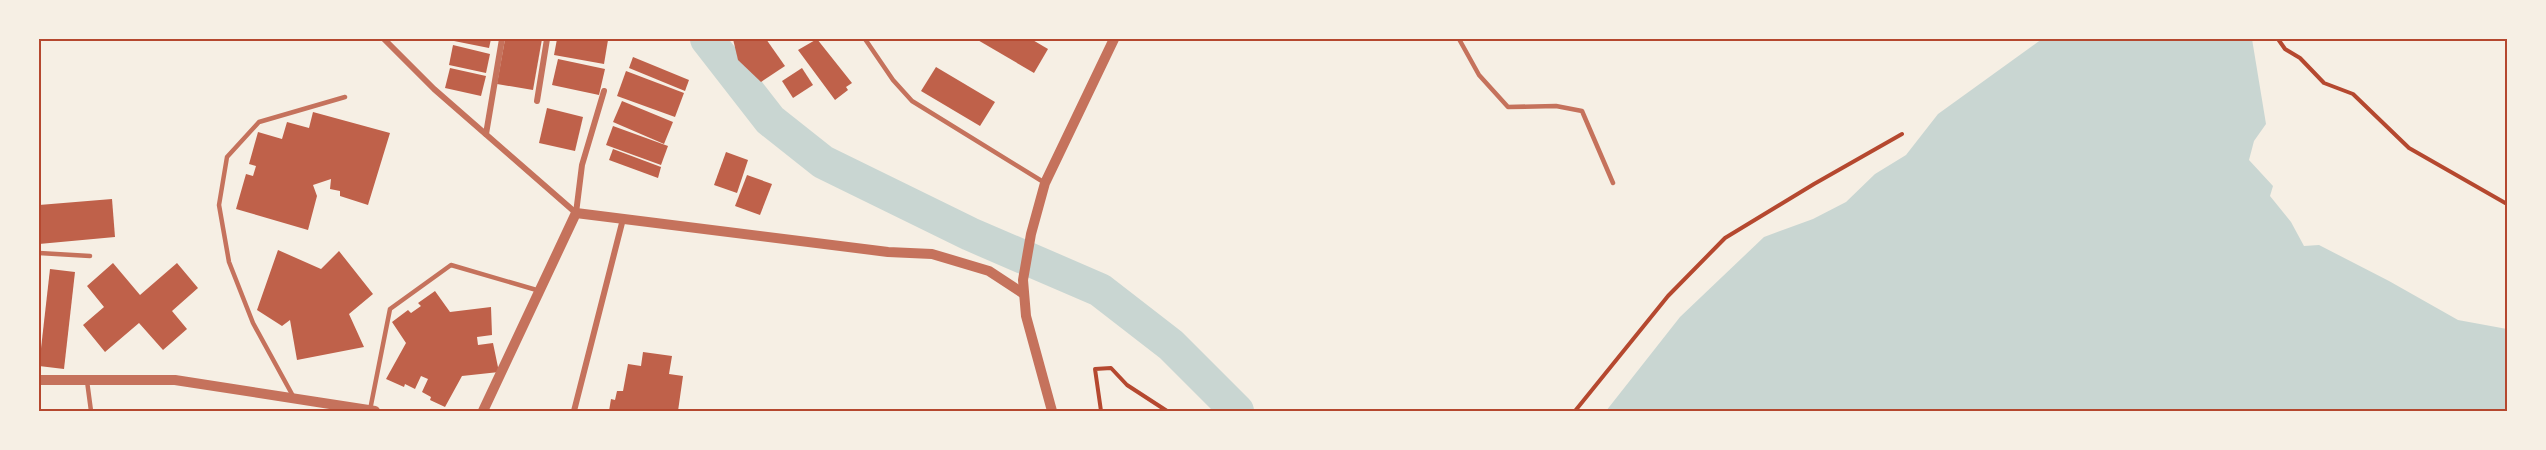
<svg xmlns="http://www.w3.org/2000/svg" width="2546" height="450" viewBox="0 0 2546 450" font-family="'Exo 2',sans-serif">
  <rect width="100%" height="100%" fill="#f6efe4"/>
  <path fill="#c9d6d2" d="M2042,39H2252L2266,124L2254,141L2249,160L2273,186L2270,196L2291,222L2304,246L2319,245L2389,281L2458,320L2507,329V411H1606L1680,317L1764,237L1813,219L1846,202L1875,174L1906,155L1938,114Z"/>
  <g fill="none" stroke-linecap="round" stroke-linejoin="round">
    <path stroke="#c9d6d2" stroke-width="34" d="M707,39L770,120L823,162L970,234L1100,290L1171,345L1237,411"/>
  </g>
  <g fill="#bf614a">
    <path d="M454,39H491L489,48L454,41Z"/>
    <path d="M505,39H542L533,90L497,84Z"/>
    <path d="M557,39L608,40L604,64L554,55Z"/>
    <path d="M733,39H766L785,66L761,82L738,60Z"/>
    <path d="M817,39L852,83L846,87L848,90L835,100L798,50Z"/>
    <path d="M976,39H1031L1048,49L1034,73Z"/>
    <path d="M453,45L490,54L486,73L449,65Z"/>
    <path d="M633,57L689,80L685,91L629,68Z"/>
    <path d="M558,59L605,69L599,95L552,85Z"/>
    <path d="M936,67L995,102L980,126L921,91Z"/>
    <path d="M450,68L486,76L481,96L445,88Z"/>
    <path d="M802,68L813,85L793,98L782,81Z"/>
    <path d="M626,71L684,93L675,117L617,96Z"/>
    <path d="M622,101L673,122L664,144L613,122Z"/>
    <path d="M547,108L583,117L575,151L539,143Z"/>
    <path d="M313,112L390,133L368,205L340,196V191L330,189L331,179L313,185L317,196L308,230L236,209L246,174L253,176L256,166L249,164L258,132L282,139L287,122L309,128Z"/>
    <path d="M613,126L668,146L661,165L606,145Z"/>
    <path d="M613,149L661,167L658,178L609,160Z"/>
    <path d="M726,152L748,160L737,193L714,185Z"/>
    <path d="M747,175L772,184L760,215L735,206Z"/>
    <path d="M112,199L115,237L39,244V205Z"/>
    <path d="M278,250L321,269L339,251L373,294L349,314L364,347L297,360L290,320L282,326L257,310Z"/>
    <path d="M113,263L140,295L177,263L198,288L172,311L187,329L163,350L139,323L105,352L83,325L104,307L87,286Z"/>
    <path d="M50,269L75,272L64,369L39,366Z"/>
    <path d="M435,291L450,312L491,307L492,335L477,337L478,345L493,343L499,372L462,376L445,407L430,400L431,397L422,392L428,379L421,376L415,389L405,384L404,387L386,379L406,343L392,322L408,310L411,313L421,306L418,303Z"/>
    <path d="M643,352L672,356L669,374L683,376L678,411H609L611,399L615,400L617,391H623L628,364L641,366Z"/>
  </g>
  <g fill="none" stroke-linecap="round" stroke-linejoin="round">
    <g stroke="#b5482f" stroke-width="4">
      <path d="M2278,39L2285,49L2300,58L2324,83L2353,94L2409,148L2507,204"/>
      <path d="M1101,411L1095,369L1111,368L1127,385L1167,411"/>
      <path d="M1575,411L1668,296L1725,238L1814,184L1902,134"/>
    </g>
    <g stroke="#c5725c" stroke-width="4.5">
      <path d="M865,39L893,80L912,101L1045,183"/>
      <path d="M1459,39L1479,75L1508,107L1556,106L1582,111L1613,183"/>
      <path d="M39,253L90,256"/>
      <path d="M87,381L91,411"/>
      <path d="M293,396L253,323L229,262L219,205L227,157L259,122L345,97"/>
      <path d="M370,410L390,309L451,265L540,291"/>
    </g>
    <g stroke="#c5725c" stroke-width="6">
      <path d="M384,39L434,89L576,213"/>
      <path d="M537,101L547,39"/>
      <path d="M486,134L502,39"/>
      <path d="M576,213L582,165L604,91"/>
      <path d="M574,411L623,219"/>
    </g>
    <g stroke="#c5725c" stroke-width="10">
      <path d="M39,380H175L375,411"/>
      <path d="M483,411L576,213L888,252L932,254L989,271L1024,294"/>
      <path d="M1052,411L1026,316L1023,280L1031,234L1045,183L1114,39"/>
    </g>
  </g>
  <rect width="2546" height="450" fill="none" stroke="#f6efe4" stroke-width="81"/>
  <rect x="40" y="40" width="2466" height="370" fill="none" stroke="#b5482f" stroke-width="2"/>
</svg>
